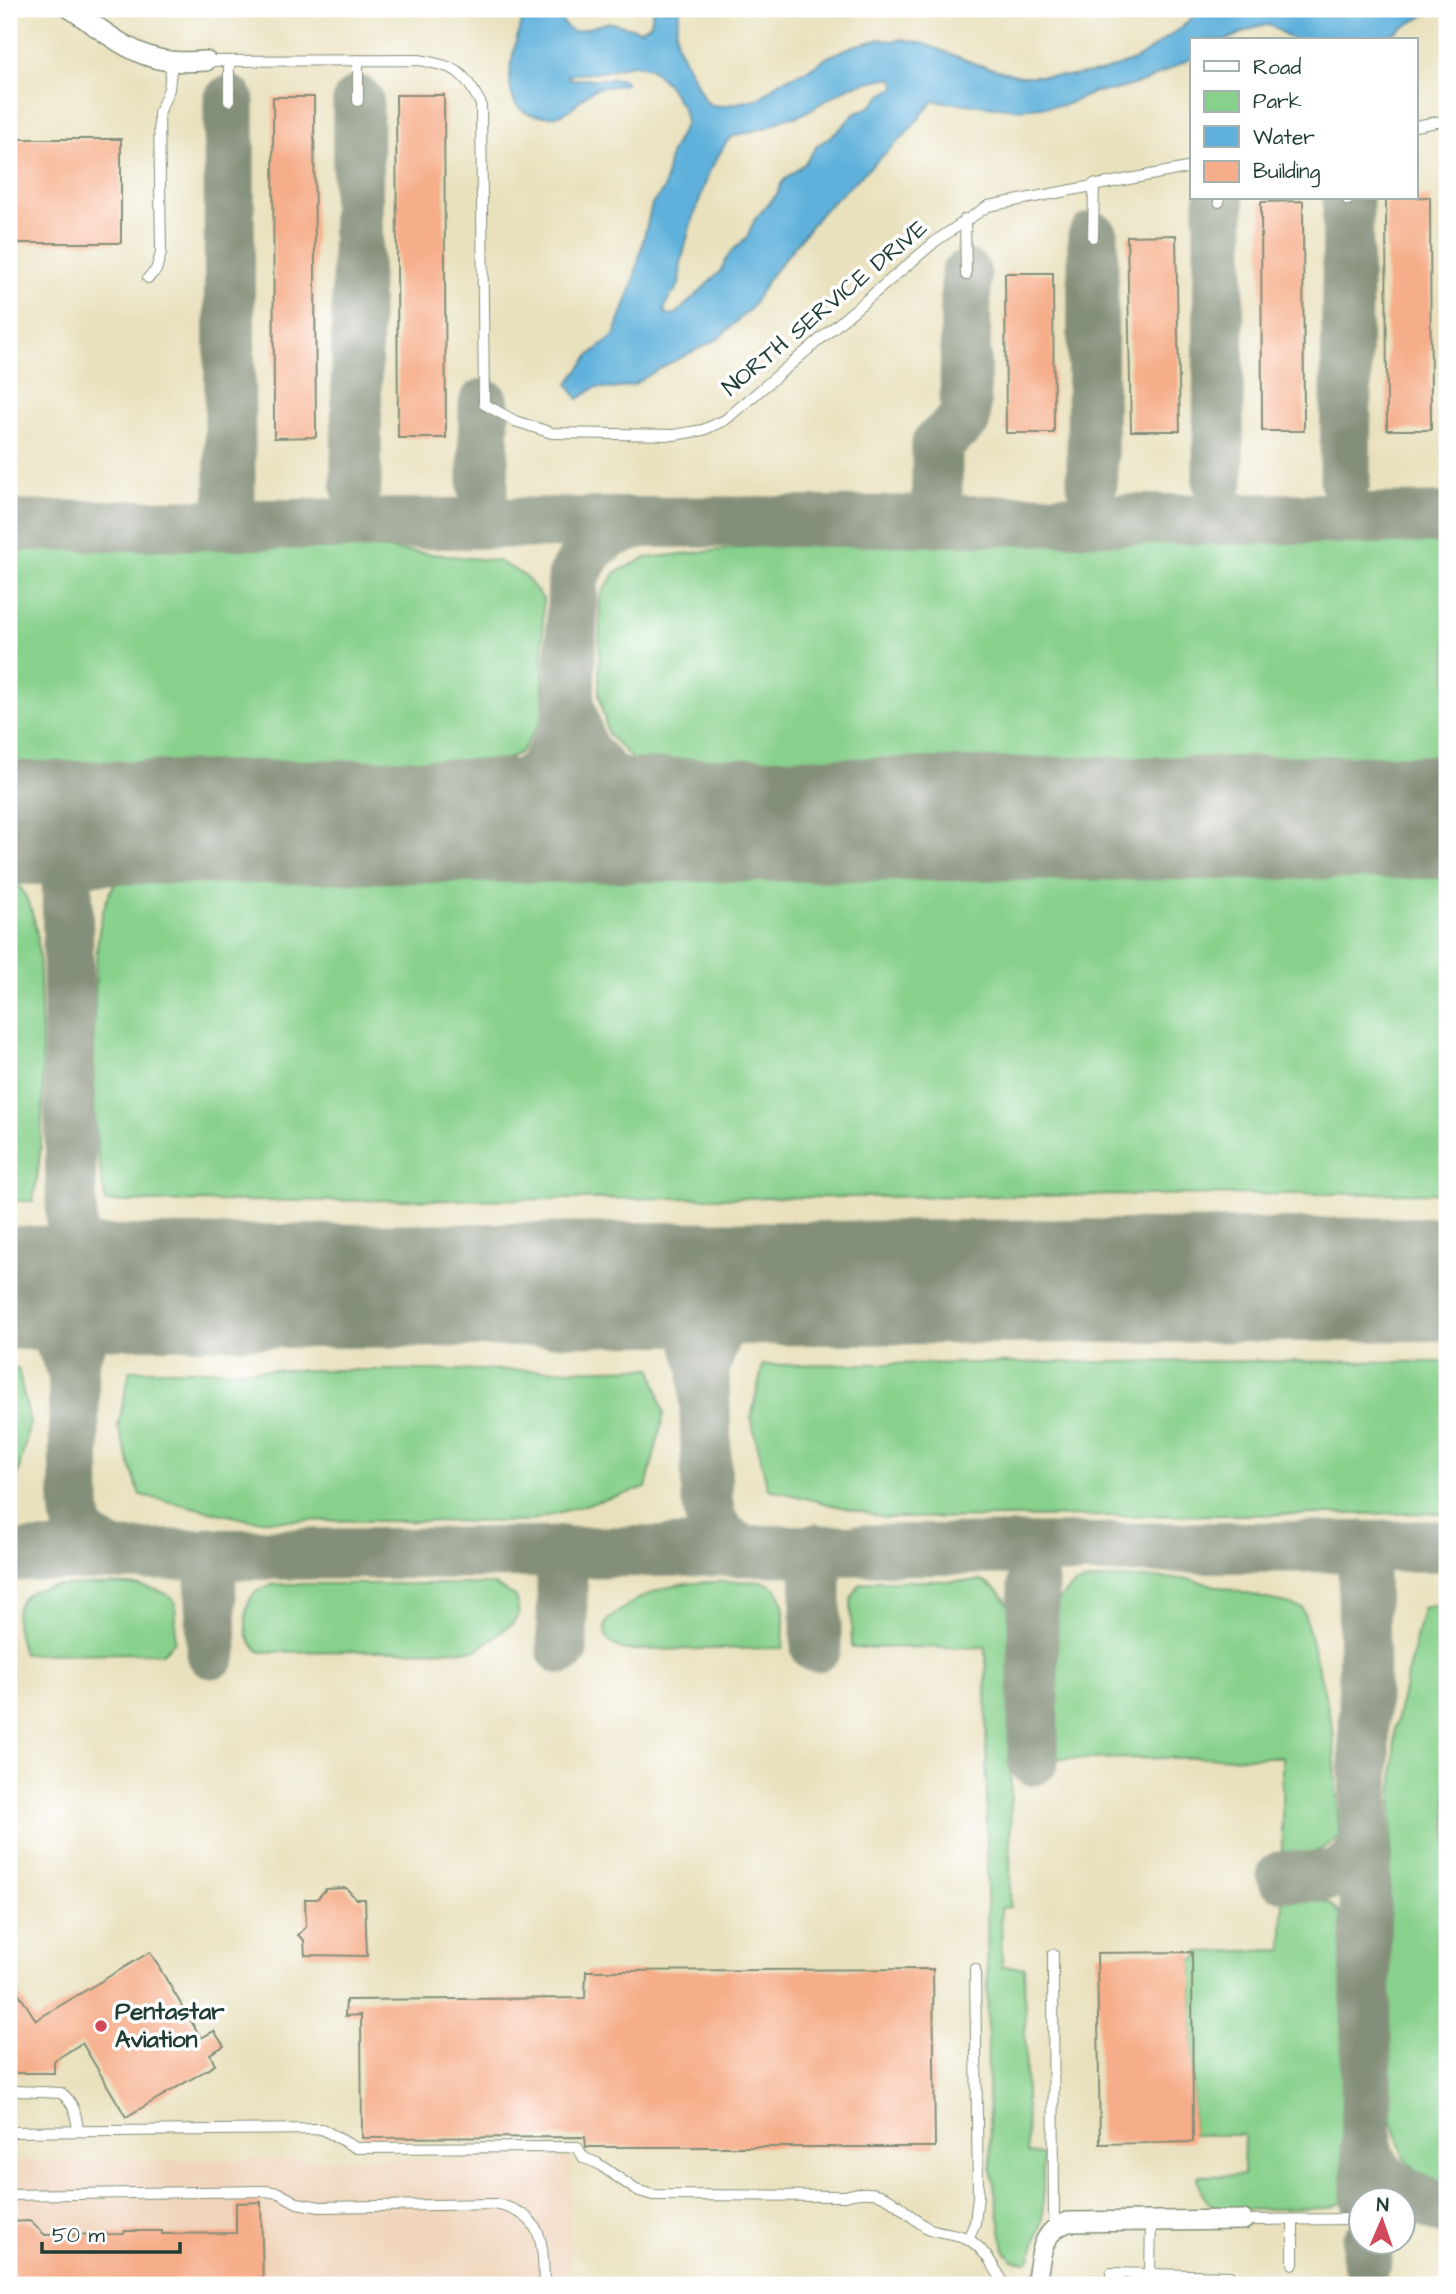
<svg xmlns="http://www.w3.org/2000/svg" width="1456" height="2294" viewBox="0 0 1456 2294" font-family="'Architects Daughter',sans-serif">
  <rect width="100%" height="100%" fill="#fff"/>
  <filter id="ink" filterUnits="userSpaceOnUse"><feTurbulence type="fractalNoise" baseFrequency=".0143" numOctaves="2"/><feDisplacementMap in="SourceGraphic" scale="14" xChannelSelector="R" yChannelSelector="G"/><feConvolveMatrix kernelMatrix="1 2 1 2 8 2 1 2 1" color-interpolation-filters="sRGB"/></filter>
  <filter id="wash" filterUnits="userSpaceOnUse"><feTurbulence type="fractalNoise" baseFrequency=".00686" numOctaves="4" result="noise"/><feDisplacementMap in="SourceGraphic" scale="28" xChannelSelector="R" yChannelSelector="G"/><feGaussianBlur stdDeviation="1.57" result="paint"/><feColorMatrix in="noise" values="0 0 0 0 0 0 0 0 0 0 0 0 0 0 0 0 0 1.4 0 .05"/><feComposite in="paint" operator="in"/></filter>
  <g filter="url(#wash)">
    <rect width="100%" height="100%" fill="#e9e1be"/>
    <path fill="#f0d5bc" d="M571,2158L570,2285H9V2161Z"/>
    <g fill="#88d18d" stroke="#548760" stroke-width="2">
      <path d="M1396,537L1447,541V767L664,775L637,764L608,734L599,694L600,596L616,572L646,558L795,542Z"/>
      <path d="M357,546L498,561L525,576L543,599V718L521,752L482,773L9,778V548Z"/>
      <path d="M1447,855V1193L106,1202C91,1135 92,1067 95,999C96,964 95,908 118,880C126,869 137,868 150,864H684Z"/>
      <path d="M9,873C21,886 30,902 34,920C41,948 40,981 41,1010C43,1074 46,1138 33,1201H9Z"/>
      <path d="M1210,1361L1447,1362V1513L885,1518L768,1489L751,1418L763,1365Z"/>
      <path d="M652,1368L664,1414L646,1488L525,1522L249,1520L140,1495L118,1427L130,1370H550Z"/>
      <path d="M9,1369H18L30,1423L13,1494L9,1495Z"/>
      <path d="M1189,1579L1303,1608L1333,1727L1339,1836C1323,1853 1305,1856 1282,1855V1757L1054,1759V1617C1056,1604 1062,1592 1074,1586C1094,1574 1163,1579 1189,1579Z"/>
      <path d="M761,1581C792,1589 783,1622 783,1648L626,1650C610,1645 604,1641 605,1624L608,1620C660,1576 698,1583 761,1581Z"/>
      <path d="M876,1581H981C997,1588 1007,1597 1012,1615L1010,1907L1001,1908L1002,1967H1024L1027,2153L1043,2155V2219L1030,2259L1026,2262L1012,2260L1004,2250L991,2165L988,2092L986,1647L852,1648L851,1599L860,1584Z"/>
      <path d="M276,1584H492L515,1596L519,1614L513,1623L477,1650L261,1652C247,1643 246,1634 246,1618C246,1598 255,1588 276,1584Z"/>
      <path d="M56,1586C84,1586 159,1577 176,1603L175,1641L163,1653L23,1654C18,1636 8,1608 28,1594C34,1589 48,1588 56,1586Z"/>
      <path d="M1447,1602V2188L1420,2174L1404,2159L1387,2105V1959L1395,1728L1423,1608Z"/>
      <path d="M1283,1897C1302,1897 1335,1895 1342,1920C1345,1929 1344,1940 1345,1949L1346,2195L1343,2202L1328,2208L1222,2210C1205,2205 1200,2192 1198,2176L1243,2175L1244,2135H1193L1192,1959L1199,1958V1952L1283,1950Z"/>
    </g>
    <path fill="#5fb1db" stroke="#3f7788" stroke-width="2" fill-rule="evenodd" d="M525,9H563L562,21L567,28L574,32L609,22L640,30L651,24L653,9H680L676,31L677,44L704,99L711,105L723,106L760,98L779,82L807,70L828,57L853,46L881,39L893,41L902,39L925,44L976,64L1020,76H1071L1104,71L1137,59L1182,27L1201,9H1436L1390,35L1385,40H1294L1269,25L1258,26L1226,40H1192V58L1146,81L1116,90L1095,92L1065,105L1018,109L933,101L907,133L822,212L769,278L751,308L718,339L662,367L633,385L613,389L596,387L578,399L568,384L590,355L614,336L633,283L652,204L664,189L670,155L686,122L683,109L668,85L650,68L632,64L603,72L568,75L570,79H622L627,83C618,88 605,85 595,89C582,95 574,110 560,115C553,117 541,116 533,115C491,106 518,36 525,9ZM886,78L893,79L896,87L882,95L870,107L854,114L838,131L817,146L804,164L784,180L779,187L778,193L755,219L747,237L729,254L720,272L676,314L667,315L664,311L668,300L679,285L681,263L690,227L710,170L727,141L734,136L765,128L787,118L799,116L851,86Z"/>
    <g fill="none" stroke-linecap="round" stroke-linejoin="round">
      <g stroke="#848f79" stroke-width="51">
        <path d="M229,101L230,494"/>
        <path d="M1345,481L1348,200"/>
        <path d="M1218,482L1219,202"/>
        <path d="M1092,484L1093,237"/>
        <path d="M356,486L358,101"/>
        <path d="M483,488L484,404"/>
        <path d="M937,520V444L965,419L966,275"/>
        <path d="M9,526L1447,518"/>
        <path d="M569,705L583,750L606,775L650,805L701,820"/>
        <path d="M436,822L500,802L541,772L562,738L569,705L573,577L590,548L612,532L641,523"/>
        <path d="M26,823L55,845L67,869"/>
        <path d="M110,823C84,836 79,842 67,869L75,1502C77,1536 82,1540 113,1554"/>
        <path d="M626,1284L660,1299L695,1334L704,1369L707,1499L711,1521L723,1537L740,1550"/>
        <path d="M9,1295C44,1307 60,1337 72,1370"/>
        <path d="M73,1361C87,1316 110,1304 153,1287"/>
        <path d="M704,1369L718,1327L742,1302L779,1283"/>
        <path d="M1363,1546L1367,2200"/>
        <path d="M816,1549V1647"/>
        <path d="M1033,1549V1760"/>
        <path d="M562,1551V1649"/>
        <path d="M210,1553L212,1653"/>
        <path d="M9,1556L1447,1546"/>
        <path d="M1282,1876C1320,1877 1355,1883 1364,1837"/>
        <path d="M1366,2147C1376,2187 1413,2196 1447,2211"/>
        <path d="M1367,2242V2260"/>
      </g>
      <g stroke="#848f79" stroke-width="124">
        <path d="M9,823L1447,817"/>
        <path d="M9,1288L1447,1279"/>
      </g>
    </g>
    <g id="blocks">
      <g fill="#f6ad89">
        <path d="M396,95H444L446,438H398Z"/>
        <path d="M273,97H314L316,437L274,438Z"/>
        <rect x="9" y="139" width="112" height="104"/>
        <path d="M1430,197L1431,430H1387L1386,198Z"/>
        <path d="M1303,201L1304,431H1262L1261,202Z"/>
        <path d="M1176,235L1180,431H1131L1127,236Z"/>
        <path d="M1005,273H1053L1054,433H1006Z"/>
        <path d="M346,1888L356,1899H365L367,1956L305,1955L304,1940L298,1935L306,1927L305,1899H317L326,1889Z"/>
        <path d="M150,1952L201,2038L214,2031L224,2046L210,2054L215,2065L126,2117L82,2043L54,2061V2073H9V1979L36,2020Z"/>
        <path d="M1192,1952L1193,2142L1100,2144L1097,1953Z"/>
        <path d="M933,1969L935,2147H586L585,2137L362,2138L361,2015L345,2016L346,2000L585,1998L586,1971Z"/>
        <path d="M261,2202L263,2285H9V2222L30,2221L45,2235L124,2234L125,2231H162V2234L236,2233V2203Z"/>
      </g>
    </g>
  </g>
  <g filter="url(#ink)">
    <use href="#blocks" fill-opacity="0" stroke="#848f79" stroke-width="2"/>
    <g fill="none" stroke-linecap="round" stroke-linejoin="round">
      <g stroke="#848f79" stroke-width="12">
        <g id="service">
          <path d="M358,60V101"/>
          <path d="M206,61L419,60C458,68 461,68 481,104L484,404L515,421L552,433L674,435L703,430L725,420L937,240L988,206L1192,167"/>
          <path d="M229,61V101"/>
          <path d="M1416,126L1447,120"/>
          <path d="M1219,198V202"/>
          <path d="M1348,200V198"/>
          <path d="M965,219L966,275"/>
          <path d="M1093,237L1094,184"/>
          <path d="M148,278L156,270L161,253L159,113L169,89L172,62"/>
          <path d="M1053,1954L1054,2227"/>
          <path d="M18,2091L61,2093C75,2103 76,2115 78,2131"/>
          <path d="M9,2132L322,2129L356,2148L577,2147L584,2158L597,2163L636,2190L653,2195L845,2196C888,2184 895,2207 926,2227C938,2234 956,2232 968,2239C985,2249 995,2269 1005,2285"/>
          <path d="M9,2195L265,2191L279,2193L297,2203L320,2207L494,2204C544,2213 543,2242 544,2285"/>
          <path d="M1243,2220L1362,2219"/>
          <path d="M1293,2220V2264"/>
          <path d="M968,2239L975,2223L978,2196L975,1969"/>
          <path d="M1150,2274L1151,2221"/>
          <path d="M1111,2285V2273L1230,2276"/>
        </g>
      </g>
      <g stroke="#848f79" stroke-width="22">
        <g id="minor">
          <path d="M71,9C96,26 123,48 151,57C169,63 188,62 206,61"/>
          <path d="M1036,2285C1041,2258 1039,2232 1068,2222L1243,2220"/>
        </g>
      </g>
      <use href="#service" stroke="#fff" stroke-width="10"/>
      <use href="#minor" stroke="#fff" stroke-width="19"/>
    </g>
  </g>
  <circle fill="#d1495b" stroke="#fff" stroke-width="2.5" cx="101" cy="2026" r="7"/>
  <g text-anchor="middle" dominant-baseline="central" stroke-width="7" stroke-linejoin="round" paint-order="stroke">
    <g font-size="24" fill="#1f3d34" stroke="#fff">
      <text transform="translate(825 308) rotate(-40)">NORTH SERVICE DRIVE</text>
    </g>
    <g font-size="24" font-weight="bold" fill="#1f3d34" stroke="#fff" text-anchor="start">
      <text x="115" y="2012">Pentastar<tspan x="115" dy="28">Aviation</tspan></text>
    </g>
  </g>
  <rect width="1456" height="2294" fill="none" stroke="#fff" stroke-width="35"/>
  <rect x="1190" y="38" width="228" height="161" fill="#ffffff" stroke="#a5b1ae" stroke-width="2"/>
  <rect x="1204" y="61" width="35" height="10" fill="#ffffff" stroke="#a5b1ae" stroke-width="2"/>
  <text x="1253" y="74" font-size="21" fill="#1f3d34">Road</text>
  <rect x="1204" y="91" width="35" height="21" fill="#88d18d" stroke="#a5b1ae" stroke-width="2"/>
  <text x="1253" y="108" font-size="21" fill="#1f3d34">Park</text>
  <rect x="1204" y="126" width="35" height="21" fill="#5fb1db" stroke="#a5b1ae" stroke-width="2"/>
  <text x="1253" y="144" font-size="21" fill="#1f3d34">Water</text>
  <rect x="1204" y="161" width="35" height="21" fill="#f6ad89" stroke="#a5b1ae" stroke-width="2"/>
  <text x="1253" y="178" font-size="21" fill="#1f3d34">Building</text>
  <g transform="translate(1382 2221) rotate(2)"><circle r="33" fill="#ffffff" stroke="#a5b1ae" stroke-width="2"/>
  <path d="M0-5L12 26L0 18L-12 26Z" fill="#d1495b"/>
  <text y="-10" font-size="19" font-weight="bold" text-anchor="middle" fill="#1f3d34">N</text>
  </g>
  <path d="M42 2242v10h138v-10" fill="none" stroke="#1f3d34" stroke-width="3.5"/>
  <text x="52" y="2242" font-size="21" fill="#1f3d34" stroke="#ffffff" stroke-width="5" paint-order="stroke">50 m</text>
</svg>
